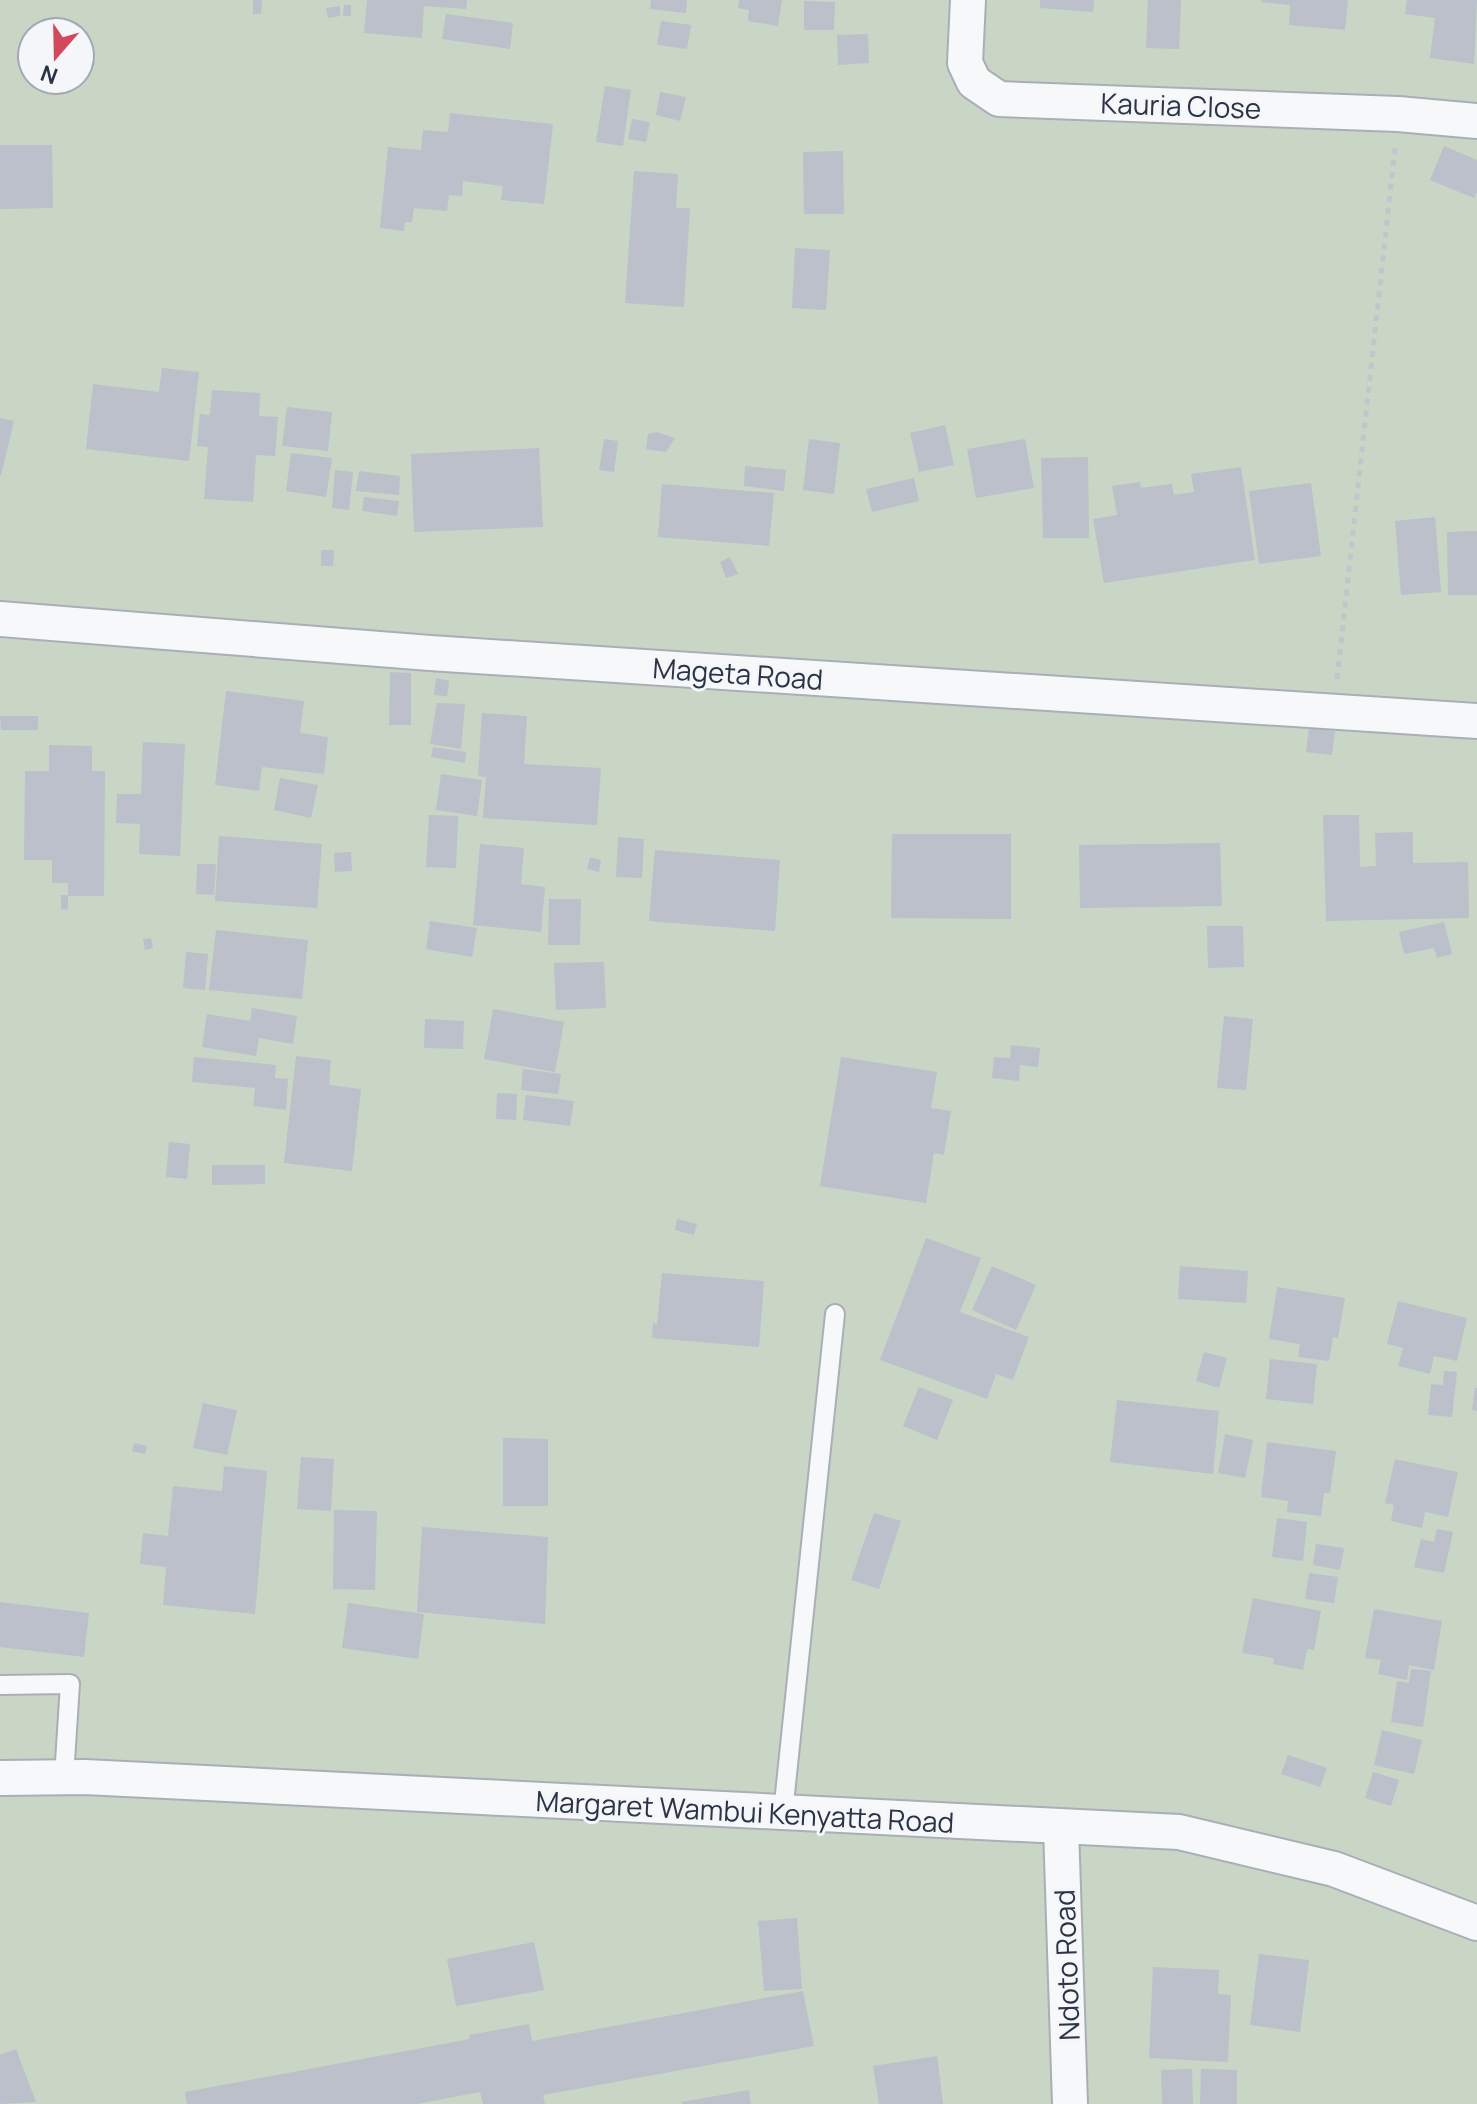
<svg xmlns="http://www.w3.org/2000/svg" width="1477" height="2104" viewBox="0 0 1477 2104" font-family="Manrope,sans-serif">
  <rect width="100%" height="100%" fill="#e4e7ec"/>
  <path fill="#c9d6c5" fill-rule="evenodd" d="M0,0H1477V2104H0ZM32,32H80V80H32Z"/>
  <g fill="#bbc0ca">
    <path d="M253,0H262L261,14H253Z"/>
    <path d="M367,0H467L466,9L424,6L422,38L364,33Z"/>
    <path d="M651,0H687L686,13L650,9Z"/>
    <path d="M739,0H782L778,26L748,21L749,10L738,8Z"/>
    <path d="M1040,0H1094L1093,12L1040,8Z"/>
    <path d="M1148,0H1181L1179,49L1146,48Z"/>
    <path d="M1261,0H1348L1345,30L1289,25L1290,5L1261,2Z"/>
    <path d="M1407,0H1477L1474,64L1430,58L1435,18L1405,14Z"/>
    <path d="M804,1L835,2L834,30H804Z"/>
    <path d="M344,5H351V16H343Z"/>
    <path d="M340,6V16L328,18L326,8Z"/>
    <path d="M446,14L513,23L510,49L442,39Z"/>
    <path d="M661,21L691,25L687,49L657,45Z"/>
    <path d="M868,34L869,63L838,65L837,35Z"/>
    <path d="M605,86L631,90L623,146L596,142Z"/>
    <path d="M660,92L686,97L680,121L656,115Z"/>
    <path d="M450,113L553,124L544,204L501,200L503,186L463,181L462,196L449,195L447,211L414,208L412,222H405L404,231L380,228L388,147L421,150L423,130L448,132Z"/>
    <path d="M632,119L650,122L646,142L628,139Z"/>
    <path d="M0,145H52L53,208L0,209Z"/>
    <path d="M1444,146L1477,160V192L1474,198L1430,180Z"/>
    <path d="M843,151L844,214H804L803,152Z"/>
    <path d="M634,171L678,174L676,208H690L684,307L625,303Z"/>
    <path d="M795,248L830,250L826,310L792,308Z"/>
    <path d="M162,368L199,372L189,461L86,449L93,384L159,392Z"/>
    <path d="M212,390L260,393L259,416L278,417L275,456L256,455L253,502L204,499L208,447L197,446L200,414L210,415Z"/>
    <path d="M287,407L332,412L328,451L282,446Z"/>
    <path d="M0,418L14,421L1,475H0Z"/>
    <path d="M945,425L954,465L919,472L910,433Z"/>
    <path d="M657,432L675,438L666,452L646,449L648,434Z"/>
    <path d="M604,439L618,441L614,472L599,470Z"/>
    <path d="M809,439L840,443L834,494L803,490Z"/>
    <path d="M1025,439L1034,488L976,498L967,449Z"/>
    <path d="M539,448L543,527L414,532L411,454Z"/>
    <path d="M291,453L332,458L326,497L286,491Z"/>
    <path d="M1088,457L1089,538H1043L1041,458Z"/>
    <path d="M745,466L786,470L784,491L744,486Z"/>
    <path d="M1241,467L1255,560L1104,583L1093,519L1117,515L1112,486L1140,482L1141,488L1172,484L1174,495L1194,492L1191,474Z"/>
    <path d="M335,470L353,472L349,510L332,508Z"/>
    <path d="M359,471L400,476L399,495L356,491Z"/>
    <path d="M914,478L919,501L872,512L866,489Z"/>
    <path d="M1311,483L1321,556L1259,564L1249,491Z"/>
    <path d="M662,484L774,493L769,546L658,537Z"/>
    <path d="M364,497L399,501L397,516L362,511Z"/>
    <path d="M1435,517L1441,592L1401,595L1395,521Z"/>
    <path d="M1477,531V595H1448L1447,532Z"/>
    <path d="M321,550H334L333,566H321Z"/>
    <path d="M730,557L738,574L726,578L720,562Z"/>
    <path d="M390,672L411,673V725H389Z"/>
    <path d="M436,678L449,681L447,696L434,695Z"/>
    <path d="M226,691L304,701L300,733L328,737L324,774L262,767L259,791L215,785Z"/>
    <path d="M437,703L465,704L461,749L430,744Z"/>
    <path d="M482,713L527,716L524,764L601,768L597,825L483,818L486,777L478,776Z"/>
    <path d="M0,716H38V730H1Z"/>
    <path d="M1309,728L1335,731L1332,755L1306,752Z"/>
    <path d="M143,742L185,744L180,856L139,854L140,824L116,823L117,794H141Z"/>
    <path d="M49,745L92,746V771H105L104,896H68V910L61,909V895H68V883H52V860H24L25,771H49Z"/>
    <path d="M433,747L466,752L465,763L431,757Z"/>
    <path d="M441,774L482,780L477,816L436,810Z"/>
    <path d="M280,778L318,785L311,818L274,810Z"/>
    <path d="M429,815L458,816L456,868L426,867Z"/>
    <path d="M1323,815H1359L1360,867L1376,866L1375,833L1413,832V863L1468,862L1469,918L1326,921Z"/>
    <path d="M892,834H1011V919L891,918Z"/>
    <path d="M219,836L322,844L317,908L215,901Z"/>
    <path d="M618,837L644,839L642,878L616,877Z"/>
    <path d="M1220,843L1222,906L1080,908L1079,845Z"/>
    <path d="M480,844L524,848L521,884L545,887L541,932L473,925Z"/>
    <path d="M655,850L780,860L775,931L649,921Z"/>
    <path d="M351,852L352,871L335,872L334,853Z"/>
    <path d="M590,857L601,860L599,872L587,869Z"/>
    <path d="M197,864H216L214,895L196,894Z"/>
    <path d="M549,899H581L580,945H548Z"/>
    <path d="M430,921L477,928L472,957L426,949Z"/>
    <path d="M1444,922L1452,954L1437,958L1434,948L1404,954L1399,932Z"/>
    <path d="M1207,926H1243L1244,967L1208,968Z"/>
    <path d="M216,930L308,940L302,999L209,990Z"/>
    <path d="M151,938L153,948L145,950L143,939Z"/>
    <path d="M186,952L208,954L205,990L183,988Z"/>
    <path d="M604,962L606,1008L556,1010L554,963Z"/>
    <path d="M252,1008L297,1016L293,1044L259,1038L256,1056L202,1047L207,1014L250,1021Z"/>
    <path d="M493,1009L564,1022L555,1072L484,1059Z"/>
    <path d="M1224,1016L1253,1019L1246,1090L1217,1088Z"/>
    <path d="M425,1019L464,1021L463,1049L424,1048Z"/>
    <path d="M1011,1045L1040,1048L1038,1067L1020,1065L1019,1081L992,1078L994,1057L1010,1058Z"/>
    <path d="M296,1056L331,1060L329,1085L361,1089L352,1171L284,1163Z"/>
    <path d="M194,1057L276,1065L275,1078L288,1079L286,1110L253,1106L255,1088L192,1082Z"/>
    <path d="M841,1057L937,1072L931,1108L951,1111L944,1155L934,1153L926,1203L820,1186Z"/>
    <path d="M523,1069L561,1074L558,1094L521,1090Z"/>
    <path d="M497,1093L517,1094L516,1120L496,1119Z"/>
    <path d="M526,1095L574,1101L570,1126L523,1120Z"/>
    <path d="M169,1142L190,1144L187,1179L166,1177Z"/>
    <path d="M212,1165H265V1184L212,1185Z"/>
    <path d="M677,1219L697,1224L694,1235L675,1230Z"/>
    <path d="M926,1238L981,1258L960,1312L1029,1337L1013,1380L996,1374L987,1399L880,1360Z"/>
    <path d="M992,1266L1036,1285L1016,1330L972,1310Z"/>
    <path d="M1180,1266L1248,1271L1246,1303L1178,1299Z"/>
    <path d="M662,1273L764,1281L759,1347L652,1338L653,1323L657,1324Z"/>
    <path d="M1277,1287L1345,1298L1338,1338L1333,1337L1329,1361L1298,1357L1300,1344L1269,1339Z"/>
    <path d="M1398,1301L1467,1318L1457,1361L1434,1356L1430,1374L1398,1366L1403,1348L1387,1344Z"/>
    <path d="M1204,1352L1227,1358L1219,1388L1196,1381Z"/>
    <path d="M1270,1359L1317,1364L1313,1404L1266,1399Z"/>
    <path d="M1444,1371L1457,1372L1452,1417L1428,1415L1431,1384L1443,1385Z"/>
    <path d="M919,1387L953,1400L937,1440L903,1426Z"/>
    <path d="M1475,1388H1477V1411L1472,1410Z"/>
    <path d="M1117,1400L1219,1411L1213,1474L1110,1462Z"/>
    <path d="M203,1403L237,1410L227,1455L193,1448Z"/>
    <path d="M1225,1434L1253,1440L1245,1478L1218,1473Z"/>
    <path d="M503,1438L548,1439V1506H503Z"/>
    <path d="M1267,1442L1336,1451L1330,1493H1324L1321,1516L1287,1512L1288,1501L1261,1497Z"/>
    <path d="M134,1443L147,1446L145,1454L132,1451Z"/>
    <path d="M301,1457L334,1459L331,1511L297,1509Z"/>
    <path d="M1395,1459L1458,1472L1448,1517L1425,1512L1422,1528L1391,1521L1394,1505L1385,1503Z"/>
    <path d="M224,1466L267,1471L255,1614L163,1605L166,1567L140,1564L143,1533L168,1536L173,1486L222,1491Z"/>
    <path d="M334,1510L377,1511L375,1590L333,1589Z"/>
    <path d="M874,1513L901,1521L879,1589L851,1580Z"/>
    <path d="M1277,1518L1307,1522L1303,1561L1272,1557Z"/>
    <path d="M422,1527L548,1537L545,1624L417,1612Z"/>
    <path d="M1437,1529L1453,1532L1444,1573L1414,1567L1421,1539L1434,1542Z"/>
    <path d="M1316,1544L1344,1548L1340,1570L1313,1565Z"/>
    <path d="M1309,1573L1338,1577L1334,1603L1305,1599Z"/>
    <path d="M1253,1598L1321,1611L1314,1650L1307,1649L1303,1670L1273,1664L1274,1658L1242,1653Z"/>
    <path d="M0,1602L89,1613L84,1657L0,1647Z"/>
    <path d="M348,1603L424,1614L418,1659L342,1648Z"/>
    <path d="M1374,1609L1442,1621L1434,1670L1409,1665L1407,1680L1378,1674L1381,1660L1365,1658Z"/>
    <path d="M1411,1669L1431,1671L1423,1727L1391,1722L1397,1681L1409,1683Z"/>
    <path d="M1382,1730L1422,1740L1414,1774L1374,1765Z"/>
    <path d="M1288,1755L1327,1768L1320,1787L1281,1774Z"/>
    <path d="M1373,1772L1399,1780L1391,1806L1365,1798Z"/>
    <path d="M797,1918L802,1989L764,1991L758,1921Z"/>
    <path d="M534,1942L544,1990L456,2006L447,1959Z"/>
    <path d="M1259,1954L1309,1960L1300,2032L1250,2025Z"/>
    <path d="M1153,1967L1219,1970L1218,1994L1231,1995L1228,2062L1149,2058Z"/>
    <path d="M803,1991L814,2046L543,2095L545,2104H483L480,2092L417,2104H187L185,2092L470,2039L469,2035L529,2024L532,2041Z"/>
    <path d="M16,2049L36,2102L0,2104V2055Z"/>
    <path d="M937,2056L943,2104H879L873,2066Z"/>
    <path d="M1192,2069L1193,2104H1162L1161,2070Z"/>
    <path d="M1201,2069L1237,2070V2104H1200Z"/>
    <path d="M749,2090L751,2104H682V2102Z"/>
  </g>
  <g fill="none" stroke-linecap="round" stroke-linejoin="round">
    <g stroke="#a9aeb7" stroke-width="22">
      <g id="lane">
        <path d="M0,1685L70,1684L64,1777"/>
        <path d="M783,1813L835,1314"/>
      </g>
    </g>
    <g stroke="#a9aeb7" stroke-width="38">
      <g id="street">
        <path d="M968,0L965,63L974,82L999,99L1398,114L1477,121"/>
        <path d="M0,619L430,653L1477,721"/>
        <path d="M0,1778L85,1777L1179,1832L1334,1869L1477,1923"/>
        <path d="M1061,1827L1070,2104"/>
      </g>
    </g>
    <path stroke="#c2c5cb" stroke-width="5" stroke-dasharray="6 6" stroke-linecap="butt" d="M1337,679L1395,148"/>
    <use href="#lane" stroke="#f7f8fa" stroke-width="18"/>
    <use href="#street" stroke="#f7f8fa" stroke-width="34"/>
  </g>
  <g text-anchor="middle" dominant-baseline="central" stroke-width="6" stroke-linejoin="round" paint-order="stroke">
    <g font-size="28" fill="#2b3445" stroke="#f4f6f9">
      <text transform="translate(1181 105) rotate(2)">Kauria Close</text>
      <text transform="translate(738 673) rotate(4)">Mageta Road</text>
      <text transform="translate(745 1811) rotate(3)">Margaret Wambui Kenyatta Road</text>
      <text transform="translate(1066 1965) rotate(-92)">Ndoto Road</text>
    </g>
  </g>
  <g transform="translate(56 56) rotate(200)"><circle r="38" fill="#f4f6f9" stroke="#a4a8b1" stroke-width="2"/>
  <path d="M0-6L14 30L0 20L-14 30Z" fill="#d1495b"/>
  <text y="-12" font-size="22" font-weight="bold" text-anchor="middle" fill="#2b3445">N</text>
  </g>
</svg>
